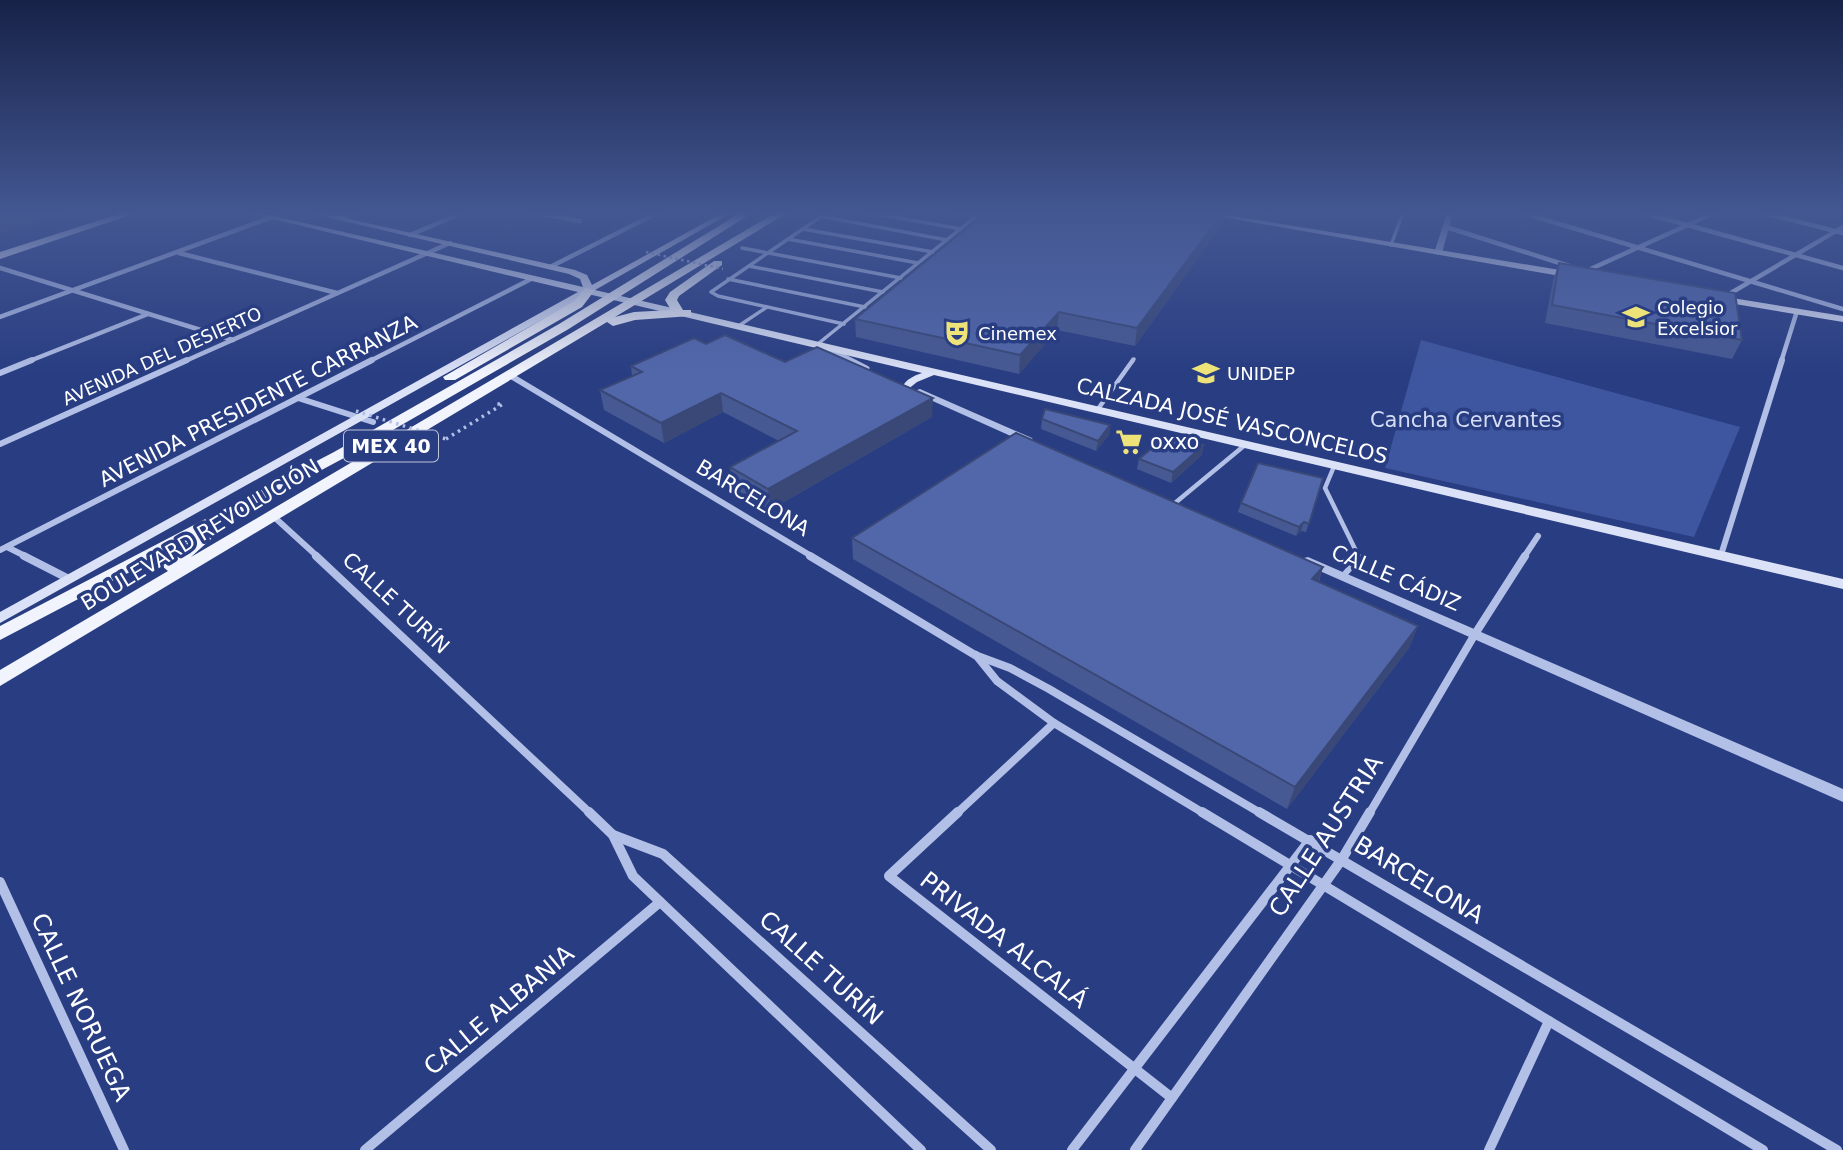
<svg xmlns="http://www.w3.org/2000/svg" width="1843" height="1150" viewBox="0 0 1843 1150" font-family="'DejaVu Sans',sans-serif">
  <rect width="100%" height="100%" fill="#293d82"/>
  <path fill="#3e569f" d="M1421,340L1740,427L1694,537L1385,468Z"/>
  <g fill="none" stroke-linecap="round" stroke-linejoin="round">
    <path stroke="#b2bfe6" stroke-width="3.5" stroke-dasharray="2.5 4.5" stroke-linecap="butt" d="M446,439L503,404H494"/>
    <g stroke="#b2bfe6" stroke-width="3.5">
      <path d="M826,213L711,292L718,296L844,324"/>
      <path d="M872,213L961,229"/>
      <path d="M959,213L976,216"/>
      <path d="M820,216L947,240"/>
      <path d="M803,229L933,252"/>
      <path d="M788,239L918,263"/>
      <path d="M1391,245L1403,213"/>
      <path d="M742,248L901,278"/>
      <path d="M749,266L883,292"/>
      <path d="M728,279L865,307"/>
      <path d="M740,325L767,307"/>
      <path d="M819,343L980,213"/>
      <path d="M1132,362L1134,359"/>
    </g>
    <g stroke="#b2bfe6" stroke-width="4.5">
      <path d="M1098,409L1133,360"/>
      <path d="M1335,464L1325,488L1359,557"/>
      <path d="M1175,503L1245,445"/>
    </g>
    <path stroke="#b2bfe6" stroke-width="6" d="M1343,576L1359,558L1358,556"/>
    <g stroke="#b2bfe6" stroke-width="4.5">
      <path d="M537,213L580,221"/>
      <path d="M1523,213L1843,309"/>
      <path d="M1644,213L1843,268"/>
      <path d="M1764,213L1843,233"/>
      <path d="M339,218L353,213"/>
      <path d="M1446,227L1569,266"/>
      <path d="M410,235L462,213"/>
      <path d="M179,253L337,293"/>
      <path d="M552,266L657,213"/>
      <path d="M0,268L233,340"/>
      <path d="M1584,272L1714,213"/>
      <path d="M1724,297L1843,227"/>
      <path d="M0,317L272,217"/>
      <path d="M27,362L148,314"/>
      <path d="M183,362L450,243"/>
      <path d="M368,362L531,279"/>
      <path d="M1781,362L1797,311"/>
    </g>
    <g stroke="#b2bfe6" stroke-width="6">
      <path d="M0,373L32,360"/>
      <path d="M511,376L813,557"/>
      <path d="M298,398L373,422"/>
      <path d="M0,444L187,360"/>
      <path d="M273,516L318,557"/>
      <path d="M7,547L27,557"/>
      <path d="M0,550L372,360"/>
      <path d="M1721,555L1782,360"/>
      <path d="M1524,557L1538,536"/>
    </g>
    <g stroke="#b2bfe6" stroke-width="8">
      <path d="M24,556L69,579"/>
      <path d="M316,556L591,814"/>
      <path d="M810,556L975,655L1010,668L1049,689L1262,814"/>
      <path d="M976,655L997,681L1054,723L1205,814"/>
      <path d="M956,814L1054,723"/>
      <path d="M1369,814L1475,634L1525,556"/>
    </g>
    <g stroke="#b2bfe6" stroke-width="10">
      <path d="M589,812L613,835L633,876L921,1150"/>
      <path d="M958,812L889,876L1172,1098"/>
      <path d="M1202,812L1763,1150"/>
      <path d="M1259,812L1837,1150"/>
      <path d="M613,835L663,854L991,1150"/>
      <path d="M0,882L124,1150"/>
      <path d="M365,1150L660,902"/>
      <path d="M1072,1150L1310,840"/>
      <path d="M1135,1150L1342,859L1370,812"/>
      <path d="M1489,1150L1549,1021"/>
    </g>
    <g fill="#b2bfe6" fill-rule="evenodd">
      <path d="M1447,213H1453L1442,253L1438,255L1434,253Z"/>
      <path d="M819,341L868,366L870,368L868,370H862L816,346L815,344Z"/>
      <path d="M920,389L1032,438L1033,440L1032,442H1024L917,394V390Z"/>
      <path d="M1308,557L1843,789V802L1304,564L1302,561L1304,558Z"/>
    </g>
    <g fill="#dbe1f6" fill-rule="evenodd">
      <path d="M248,213H261L583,287L580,279L569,274L310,213H323L575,270L587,275L592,285L722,213H731L595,290L1843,579V589L934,375L917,382L907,390L902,387C907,379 913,376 922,373L588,294L0,623V612L578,292Z"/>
      <path d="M1199,213H1216L1572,272L1576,275L1572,278Z"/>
      <path d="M1720,296L1843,316V322L1717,301L1715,299Z"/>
    </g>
    <g fill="#f2f4fd" fill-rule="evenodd">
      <path d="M122,213H136L0,259V252Z"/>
      <path d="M740,213H752L567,330L344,458L221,524L223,527L221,530L191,557L775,213H787L615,317L634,312L671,310L665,300L670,292L714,261H722V265L679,296L677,300L683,310H691V316L635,320L613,326L607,322L0,686V670L168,571L162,566L165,562L189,541L0,640V626L334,452L559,324Z"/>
      <path d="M585,288L595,290L582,307L455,380H445L443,377L574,301Z"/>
    </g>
    <path stroke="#b2bfe6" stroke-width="2.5" stroke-dasharray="2.5 3.5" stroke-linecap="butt" d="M646,252L723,269"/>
    <path stroke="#b2bfe6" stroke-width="3.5" stroke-dasharray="2.5 4.5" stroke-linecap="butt" d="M356,411L446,439"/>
  </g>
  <g fill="#475992">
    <path d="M1218,230L1135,346L1057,330L1019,374L856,337L855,319Z"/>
    <path d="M1559,263L1742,340L1732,359L1545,323L1553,280Z"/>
    <path d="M706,344L785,362L932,417L770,510L732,487L730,467L779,441L723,412L664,443L604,410L600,390L632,376L631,366Z"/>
    <path d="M1042,419L1110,425L1109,435L1096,451L1041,429Z"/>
    <path d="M1202,455L1171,483L1137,469L1139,459Z"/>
    <path d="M1323,478L1306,532L1301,531L1296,536L1238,512L1241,503Z"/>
    <path d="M852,538L1323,567L1319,582L1418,626L1409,648L1287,809L853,559Z"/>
  </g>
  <g fill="#394877">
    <path d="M10,213H69L0,234V216Z"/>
    <path d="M1221,215L1218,230L1135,346L1137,328Z"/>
    <path d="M1059,312L1057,330L1019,374L1020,355Z"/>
    <path d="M721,393L723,412L664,443L661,423Z"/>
    <path d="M933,398L932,417L770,510L768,489Z"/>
    <path d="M1110,425L1109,435L1096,451L1098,441Z"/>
    <path d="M1204,445L1202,455L1171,483L1173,472Z"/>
    <path d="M1304,522L1301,531L1296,536L1299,527Z"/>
    <path d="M1323,567L1316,589L1312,579Z"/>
    <path d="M1418,626L1409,648L1287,809L1295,787Z"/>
  </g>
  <g fill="#5267aa" stroke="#394877" stroke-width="2">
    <path d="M985,213H1209L1221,215L1137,328L1059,312L1020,355L855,319Z"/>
    <path d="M1559,263L1735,293L1742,340L1552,305Z"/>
    <path d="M725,335L785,362L817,347L933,398L768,489L730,467L797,431L721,393L661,423L600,390L642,372L631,366L694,338L706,344Z"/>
    <path d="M1045,409L1110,425L1098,441L1042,419Z"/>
    <path d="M1016,433L1323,567L1312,579L1418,626L1295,787L852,538Z"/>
    <path d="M1180,436L1204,445L1173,472L1139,459L1165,437Z"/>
    <path d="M1258,463L1323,478L1309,524L1304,522L1299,527L1241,503Z"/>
  </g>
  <linearGradient id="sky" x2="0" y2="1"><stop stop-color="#172248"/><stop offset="0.57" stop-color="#435792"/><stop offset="1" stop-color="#435792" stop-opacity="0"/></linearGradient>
  <rect width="1843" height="374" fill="url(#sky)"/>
  <defs>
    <g id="school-bare" transform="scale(2.1)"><path d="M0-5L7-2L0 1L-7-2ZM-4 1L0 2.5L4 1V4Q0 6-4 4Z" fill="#ede379" stroke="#293d82" stroke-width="2.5" paint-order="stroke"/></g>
    <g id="theatre-bare" transform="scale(2.1)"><path d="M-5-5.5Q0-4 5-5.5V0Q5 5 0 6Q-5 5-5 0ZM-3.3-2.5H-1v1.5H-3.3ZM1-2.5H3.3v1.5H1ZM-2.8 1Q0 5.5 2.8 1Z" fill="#ede379" stroke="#293d82" stroke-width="2.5" paint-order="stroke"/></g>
    <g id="university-bare" transform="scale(2.1)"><path d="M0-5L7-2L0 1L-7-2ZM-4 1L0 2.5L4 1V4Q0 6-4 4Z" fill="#ede379" stroke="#293d82" stroke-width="2.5" paint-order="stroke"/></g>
    <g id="supermarket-bare" transform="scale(2.1)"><path d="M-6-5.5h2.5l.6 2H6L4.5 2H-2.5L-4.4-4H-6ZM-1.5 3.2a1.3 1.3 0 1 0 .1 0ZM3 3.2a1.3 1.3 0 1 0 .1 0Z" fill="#ede379" stroke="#293d82" stroke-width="2.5" paint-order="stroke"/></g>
  </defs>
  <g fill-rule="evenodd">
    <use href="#school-bare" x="1636" y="317"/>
    <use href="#theatre-bare" x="957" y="333"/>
    <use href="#university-bare" x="1206" y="373"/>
    <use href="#supermarket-bare" x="1129" y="442"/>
  </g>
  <g text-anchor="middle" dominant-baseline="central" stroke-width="7" stroke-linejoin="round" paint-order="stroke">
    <g font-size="18" fill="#fff" stroke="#293d82" text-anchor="start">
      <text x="1657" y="307">Colegio<tspan x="1657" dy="21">Excelsior</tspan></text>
      <text x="978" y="333">Cinemex</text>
      <text x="1227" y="373">UNIDEP</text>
    </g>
    <g font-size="18" fill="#fff" stroke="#293d82">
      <text transform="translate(162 356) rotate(-24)">AVENIDA DEL DESIERTO</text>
    </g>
    <rect fill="#293d82" stroke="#bfc5da" stroke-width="2" x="344" y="430.5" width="94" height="31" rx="5"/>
    <g font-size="19" font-weight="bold" fill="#fff">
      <text x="391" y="446">MEX 40</text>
    </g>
    <g font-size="21" fill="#fff" stroke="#293d82">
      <text transform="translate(258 401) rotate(-27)">AVENIDA PRESIDENTE CARRANZA</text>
      <text transform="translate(1232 421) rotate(13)">CALZADA JOSÉ VASCONCELOS</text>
      <text transform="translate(753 498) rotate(31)">BARCELONA</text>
      <text transform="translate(200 535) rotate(-31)">BOULEVARD REVOLUCIÓN</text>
      <text transform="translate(1396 578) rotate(23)">CALLE CÁDIZ</text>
      <text transform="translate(396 603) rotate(43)">CALLE TURÍN</text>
    </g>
    <g font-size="21" fill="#d5ddf5" stroke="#293d82">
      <text x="1466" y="420">Cancha Cervantes</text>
    </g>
    <g font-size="21" fill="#fff" stroke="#293d82" text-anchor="start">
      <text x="1150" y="442">oxxo</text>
    </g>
    <g font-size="24" fill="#fff" stroke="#293d82">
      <text transform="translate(1326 836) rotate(-57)">CALLE AUSTRIA</text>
      <text transform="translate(1419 880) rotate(31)">BARCELONA</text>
      <text transform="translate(1004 940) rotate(38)">PRIVADA ALCALÁ</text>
      <text transform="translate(821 968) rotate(42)">CALLE TURÍN</text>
      <text transform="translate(81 1007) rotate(65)">CALLE NORUEGA</text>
      <text transform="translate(499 1010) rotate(-40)">CALLE ALBANIA</text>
    </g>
  </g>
</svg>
